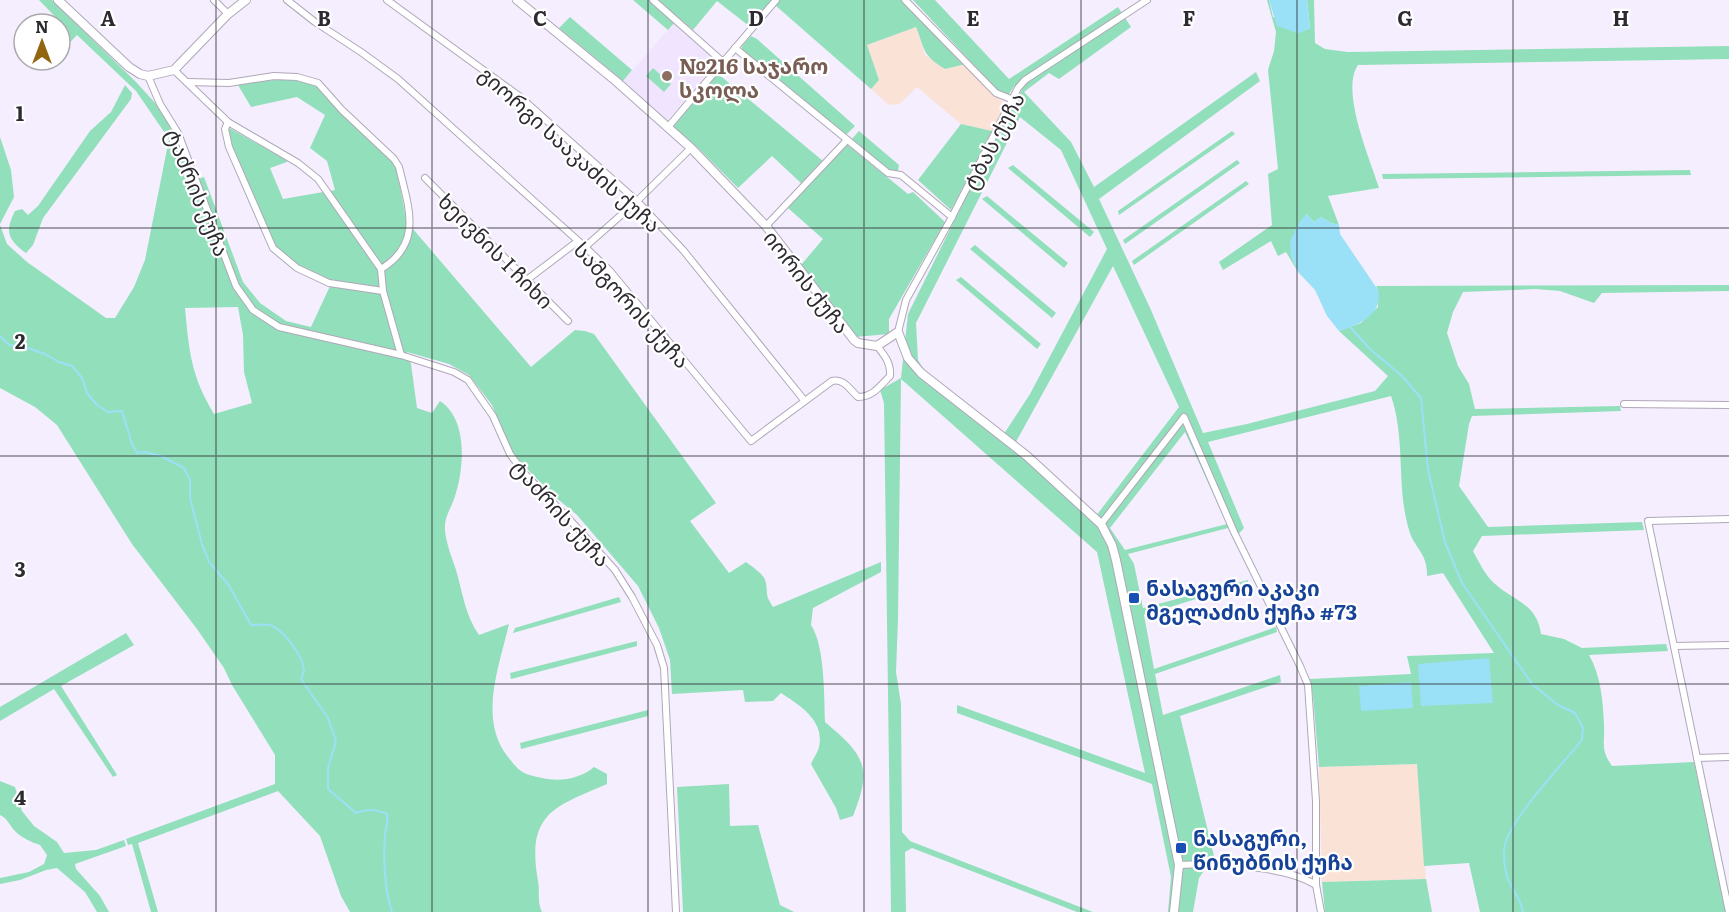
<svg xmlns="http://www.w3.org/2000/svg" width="1729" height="912" viewBox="0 0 1729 912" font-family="Literata,'Noto Sans Georgian',serif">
  <rect width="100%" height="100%" fill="#f5eefe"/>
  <path fill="#f0e4fe" d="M675,22L719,61L667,120L623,81Z"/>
  <g fill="#fae2d7">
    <path d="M916,27L925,55L945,69L966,64L1005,105L992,131L961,124L917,87L899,104L889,105L871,89L879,80L867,45Z"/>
    <path d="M1417,764L1426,879L1322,882L1319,767Z"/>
  </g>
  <g fill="#92dfbb" fill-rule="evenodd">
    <path d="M39,0H52L136,82L157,105L180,143L192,181L204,177L243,282L260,303L286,321L311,327L330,286L295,270L271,251L225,145L222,124L285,159L287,162L270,168L283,199L335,190L327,161L310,148L325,115L297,97L251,107L238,85C266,80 294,75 321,88L393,162L397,170L408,230L413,229L531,367L575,330L585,331L594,334L716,503L690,521L729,573L746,562C753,568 764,573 766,583C768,597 765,594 773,607L881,562V572L813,608L811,625C825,646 824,696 825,722C864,755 873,766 853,816L840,820L836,808L811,764C813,759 818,752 819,747C825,720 799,705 781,693L773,701L745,702L743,690L672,694L670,660L659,628L638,586L577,515L554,496L519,461L510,448L492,405L469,375L449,364L407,352L411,364L417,408L432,413L440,401C469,420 464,471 454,499C450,510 444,518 445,530C446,543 452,558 456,570C463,594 465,615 479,635L509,624C499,667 478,719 508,757C520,772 522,774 542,778C560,782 580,779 594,767L607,774V784C554,807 526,813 538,881C540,891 537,903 542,912H350L341,896L320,836L278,791L138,843L158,912H151L132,844L128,845L126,839L275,784V755L232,685L224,668L197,629L132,544L57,425L35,407L0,388V225L7,244L27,262L106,318H115L134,287L145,260L169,139L136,91L77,35L60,53V39L68,30ZM238,307L243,335L244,372L252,403L214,414C191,376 189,351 185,308Z"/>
    <path d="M633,0H649L675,22L668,30Z"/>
    <path d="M657,0H772L749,26L717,1L693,30Z"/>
    <path d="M779,0H902L966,64L945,69C922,55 925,50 916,27L867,45L879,80L871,89L775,5Z"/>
    <path d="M913,0H935L1009,79L1118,7L1131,27L1059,79L1049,73L1024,92L1071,142L1094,187L1256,72L1260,81L1099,199L1151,310L1203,433L1247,424L1375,391L1388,376L1339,331L1361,323L1378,307V290L1376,286L1729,285V291L1602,293L1594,303L1560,291L1536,289L1463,292L1453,312L1447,333L1458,366L1469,384L1475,409L1620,406L1621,411L1472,416L1469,424L1459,486L1488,527L1642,522L1644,530L1482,536L1473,551C1479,562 1485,575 1494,583C1513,601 1537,603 1541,634L1564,639L1582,648L1666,644L1668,651L1589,655C1601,676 1603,701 1604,725C1605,744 1600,749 1612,766L1694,762L1726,912H1480L1469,863L1424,866L1417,764L1319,767L1313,696L1310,679L1411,674L1407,656L1494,653L1443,573L1427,576C1428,553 1414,548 1409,530C1396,487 1406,439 1391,396L1208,442L1244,528L1234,539L1228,528L1128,554L1134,564L1143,608L1248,580V583L1144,615L1154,669L1276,627L1277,632L1155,674L1163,715L1280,675L1281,682L1180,716L1214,856L1199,878L1193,912H1168L1171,877L1152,784L957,713V705L1145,773L1097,552L901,379L898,619L896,672L901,704L902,832L910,841L1093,912H1077L912,848L905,852L906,912H891L884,403L880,390L901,378L908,314L1009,111L1022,90L1015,85L1009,94L1000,93ZM1020,117L1061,150L1107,249L1030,394L1000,440L932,383L918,360L916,323ZM1113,266L1179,407L1096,516L1012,449ZM1185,432L1227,524L1125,550L1110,528Z"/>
    <path d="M1267,0H1269L1273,17L1310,29L1307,0H1314L1315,43L1325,49L1348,52L1729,46V59L1358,65C1340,91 1370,159 1379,188L1328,196L1339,225L1331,223L1321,217L1314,222L1306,214L1291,255L1298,272L1286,252L1278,256L1271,241L1223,270L1219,262L1272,225L1268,174L1278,169L1268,70L1274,51L1276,32Z"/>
    <path d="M570,17L632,70L623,81L559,28Z"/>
    <path d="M751,36L757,39L855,126L846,135L742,50V46Z"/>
    <path d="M653,68L671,84L664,92L646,76Z"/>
    <path d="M717,73L823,161L802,184L772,156L738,188L697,147L673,127Z"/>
    <path d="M125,85L132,93L131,99L43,218L33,245L26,253C7,239 5,231 15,211L22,209L28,215L38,206L90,131L111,112Z"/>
    <path d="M961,124L992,131L951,210L918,180Z"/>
    <path d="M859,131L899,165L898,171H889L851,140Z"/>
    <path d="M1232,131L1235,134L1119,215L1118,211Z"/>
    <path d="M0,137L11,170L14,197L0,224Z"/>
    <path d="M845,143L908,194L913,192L945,222L889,319V334L855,337L801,265L823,239L788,208Z"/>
    <path d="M1237,160L1240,163L1125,244L1123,240Z"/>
    <path d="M1013,165L1094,232L1090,237L1008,168Z"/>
    <path d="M1690,170L1691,175L1383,179L1382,174Z"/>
    <path d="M1246,181L1249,184L1134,265L1132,261Z"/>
    <path d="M987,196L1068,263L1064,268L982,199Z"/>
    <path d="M975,245L1056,313L1052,318L970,249Z"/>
    <path d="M961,277L1041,344L1037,349L956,280Z"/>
    <path d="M619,597L621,602L513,633L515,628Z"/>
    <path d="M126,633L134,645L61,686L117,775L113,777L54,689L0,721V707Z"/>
    <path d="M637,641V646L511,679L510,673Z"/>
    <path d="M648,710V716L521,749L520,743Z"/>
    <path d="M0,781L15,787L22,811L34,826L57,842L64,853L96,850L124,840L126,846L75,864L76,869L100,896L109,912H97L85,892L57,868L46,870L20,880L0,884V878L29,872L44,864L47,855L40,845C31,842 20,837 14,830C8,823 8,819 0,815Z"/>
    <path d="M729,784L730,826L758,825L780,905L794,912H683L677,787Z"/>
    <path d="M1426,879L1432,912H1325L1322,882Z"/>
  </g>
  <g fill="#9ae1f8">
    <path d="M1269,0H1307L1310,29L1298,33L1277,26Z"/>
    <path d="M1306,214L1314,222L1321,217L1331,223L1339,225L1340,234L1378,290C1384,313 1359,326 1339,331L1327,316L1315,290L1298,272L1291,255L1290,241L1299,223Z"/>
    <path d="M1489,658L1493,703L1421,706L1418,664Z"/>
    <path d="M1411,682L1413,708L1361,711L1359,686Z"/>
  </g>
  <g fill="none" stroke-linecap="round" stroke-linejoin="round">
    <g stroke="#9ae1f8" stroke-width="2">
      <path d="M1351,328L1370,349L1402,376L1421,398L1428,470L1445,542L1462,583L1532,684L1558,705L1575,713L1583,728L1582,740C1564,763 1503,825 1504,852C1504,860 1505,872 1508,879C1513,892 1521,898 1523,912"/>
      <path d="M0,336L9,345L28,348L45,354L59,362L72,366L82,378L87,393L97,405L108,412L122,411L132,444L137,453L145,452L161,456L184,468L190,480V498L202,544L209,562L228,584L251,625C257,625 265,624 270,625C283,629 303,656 304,670C304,671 302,677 301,679L328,718L336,741L328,768V789L356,813C368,809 375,809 387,814C389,823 385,828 385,837C383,858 385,892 392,912"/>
    </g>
    <g stroke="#b0a7b9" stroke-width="8">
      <g id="street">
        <path d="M214,0L228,14"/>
        <path d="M287,0L315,22L361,52L398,79L585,247L610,271L751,441L832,381C844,378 850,390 858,397C873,397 880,386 890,376C891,363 885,356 877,346"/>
        <path d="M387,0L519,96L637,201L683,250L804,400"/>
        <path d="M653,0L723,62"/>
        <path d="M905,0L996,93L1011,99"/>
        <path d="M735,48L888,173L901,175L952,217"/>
        <path d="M174,70L228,122L298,163L318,179L381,269L383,291L401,355"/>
        <path d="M148,76L160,104L178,133L236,286L253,310L279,327L401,355L454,372L468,380L493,416L510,454L524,473L569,519L615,570L632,597L657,645L664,668L676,912"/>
        <path d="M187,82L229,83L274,76L297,77L318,83L342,110L394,159L399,167C408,206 424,243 381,269"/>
        <path d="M228,122L225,129L229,147L273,248L297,268L329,283L383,291"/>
        <path d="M668,127L776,0"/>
        <path d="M425,178L568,321"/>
        <path d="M766,226L847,140"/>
        <path d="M585,247L637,201L691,148"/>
        <path d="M528,279L578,241"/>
        <path d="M898,332L906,300L952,217L1018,88L1025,80L1147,0"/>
        <path d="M1624,404L1729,405"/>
        <path d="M1101,524L1184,417L1234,532L1300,666L1308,685L1316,801V885L1321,912"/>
        <path d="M1674,646L1729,645"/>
        <path d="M1697,758L1729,757"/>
        <path d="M1179,865C1216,863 1284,865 1316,885"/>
        <path d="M1729,912L1648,521L1729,519"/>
      </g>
    </g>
    <g stroke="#b0a7b9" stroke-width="10">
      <g id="secondary">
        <path d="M58,0L129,67L140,74L148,76L174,70L228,14L246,0"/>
        <path d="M517,0L617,82L691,148L766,226L854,340L858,343L877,346L898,332L908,358L921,373L1027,456L1101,524L1112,545L1116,560L1179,865L1174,912"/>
      </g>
    </g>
    <use href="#street" stroke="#fff" stroke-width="6"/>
    <use href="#secondary" stroke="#fff" stroke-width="8"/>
  </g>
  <path fill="none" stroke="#2e2a31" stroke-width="1.5" stroke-opacity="0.55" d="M216,0V912M432,0V912M648,0V912M864,0V912M1081,0V912M1297,0V912M1513,0V912M0,228H1729M0,456H1729M0,684H1729"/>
  <circle fill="#8d6e63" stroke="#fff" stroke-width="2" cx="667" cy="76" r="6"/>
  <g fill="#1a4fb4" stroke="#fff" stroke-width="2">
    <rect x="1128" y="592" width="12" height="12" rx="3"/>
    <rect x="1175" y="842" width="12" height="12" rx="3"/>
  </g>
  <g text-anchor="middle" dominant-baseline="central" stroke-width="4.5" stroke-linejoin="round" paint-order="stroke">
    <g font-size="21" font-weight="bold" fill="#785e54" stroke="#fff" text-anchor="start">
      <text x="679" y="64">№216 საჯარო<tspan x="679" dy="24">სკოლა</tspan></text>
    </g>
    <g font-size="21" fill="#2e2a31" stroke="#fff">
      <text transform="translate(992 140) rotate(-62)">ტბას ქუჩა</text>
      <text transform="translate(571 148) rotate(42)">გიორგი სააკაძის ქუჩა</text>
      <text transform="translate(199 192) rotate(68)">ტაძრის ქუჩა</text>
      <text transform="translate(497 250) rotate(45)">ხეივნის I ჩიხი</text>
      <text transform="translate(808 281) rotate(52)">იორის ქუჩა</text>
      <text transform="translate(633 304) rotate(48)">სამგორის ქუჩა</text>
      <text transform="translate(562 512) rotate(48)">ტაძრის ქუჩა</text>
    </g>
    <g font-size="21" font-weight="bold" fill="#164399" stroke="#fff" text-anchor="start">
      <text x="1146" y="586">ნასაგური აკაკი<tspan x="1146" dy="24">მგელაძის ქუჩა #73</tspan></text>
      <text x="1193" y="836">ნასაგური,<tspan x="1193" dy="24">წინუბნის ქუჩა</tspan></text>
    </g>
  </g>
  <g font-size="20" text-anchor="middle" font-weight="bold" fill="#2e2a31" stroke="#fff" stroke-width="4.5" stroke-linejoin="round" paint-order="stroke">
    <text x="108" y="26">A</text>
    <text x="324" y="26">B</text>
    <text x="540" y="26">C</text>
    <text x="756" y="26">D</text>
    <text x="973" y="26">E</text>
    <text x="1189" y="26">F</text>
    <text x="1405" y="26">G</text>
    <text x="1621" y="26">H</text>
    <text x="20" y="121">1</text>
    <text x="20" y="349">2</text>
    <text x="20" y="577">3</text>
    <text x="20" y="805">4</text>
  </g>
  <g transform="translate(42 42)"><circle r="28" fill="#ffffff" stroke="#abaaad" stroke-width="1.5"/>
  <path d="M0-4.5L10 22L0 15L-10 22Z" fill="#926510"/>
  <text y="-9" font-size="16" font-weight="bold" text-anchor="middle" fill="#2e2a31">N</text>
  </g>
</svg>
